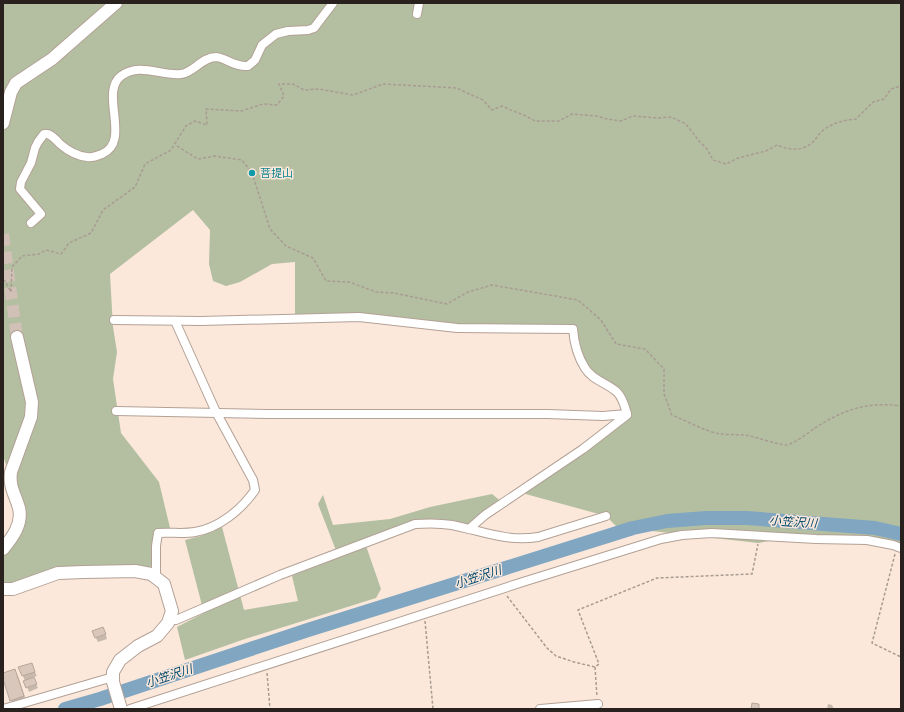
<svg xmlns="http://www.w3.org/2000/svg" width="904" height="712" viewBox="0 0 904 712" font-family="'DM Sans','Noto Sans JP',sans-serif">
  <rect width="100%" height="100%" fill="#fbe8db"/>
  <g fill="#b3bfa0">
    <path d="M3,3H901V545L775,540L758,543L617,527L606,516L522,493L627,414L617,393L584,368L573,330L457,328L359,317L295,319V262L272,264L240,282L226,286L213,281L209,264L210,230L193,210L110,274L113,327L117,352L113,379L121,433L159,482L171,532L158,533L156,575L84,572L3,588V553L25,518L3,456Z"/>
    <path d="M492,494L503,503L472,527L434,519L365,543L381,589L376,598L242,640L185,660L177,627L204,613L185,540L201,536L222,527L244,610L298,601L292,576L337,553L318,504L323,495L333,525L390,519L430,507Z"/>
  </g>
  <g fill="#0003">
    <path d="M93,632H105L107,639L98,642Z"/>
    <path d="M31,664L37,676L33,677L38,688L29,692L23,676Z"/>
    <path d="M15,670L18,676L27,703L15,707L11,700L3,674Z"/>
    <path d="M828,704L832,705L834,709H827Z"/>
  </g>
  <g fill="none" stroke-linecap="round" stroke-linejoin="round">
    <path stroke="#80a6c2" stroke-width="14" d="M65,709L100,699L308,630L633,528L667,521L706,518H747L875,528L901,534"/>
  </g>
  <g fill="#dac7bb" stroke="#b8a69a">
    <path d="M103,627L106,634L95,638L92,631Z"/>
    <path d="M32,663L35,672L22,676L18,667Z"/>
    <path d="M15,669L24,696L10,701L3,679V673Z"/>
    <path d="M34,677L37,684L26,688L23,681Z"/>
    <path d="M752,703L759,704V709H751Z"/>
  </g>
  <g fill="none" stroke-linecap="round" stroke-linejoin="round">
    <path stroke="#d1c0b5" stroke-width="12" stroke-dasharray="12 6" stroke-linecap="butt" d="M3,234L17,337"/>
    <g stroke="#b3a196" stroke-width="10">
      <g id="street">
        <path d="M417,14L419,3"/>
        <path d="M31,223L41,214L20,189L21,182L31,163L35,148L38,142L44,134H48C53,136 56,140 60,144C67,150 77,156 87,157C91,158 97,156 102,154C132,141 99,93 121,76C140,62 160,76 181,74C193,73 202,57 216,57C227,58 233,67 248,66L255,60L262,45L276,34L288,31L308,30L314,28L333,3"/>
        <path d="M114,320L201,321L359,317L457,328L573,329C574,342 578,357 585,368C592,380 607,383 617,392C623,398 625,407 627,414"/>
        <path d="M116,411L269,414H547L603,416L627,414"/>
        <path d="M469,529L485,515L583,449L627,415"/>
        <path d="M156,578V546L158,533C170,532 183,534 195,532C219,528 241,510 255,490L253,480L216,412L175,321"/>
        <path d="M176,620L280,575L415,524C428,523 440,523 452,525C482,531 506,542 538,537L606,516"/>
        <path d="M3,709L113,677"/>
        <path d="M130,709L526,581L661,539L682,535L712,533L816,539L867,540L893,545L901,548"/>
        <path d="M540,709L598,704"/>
      </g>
    </g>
    <g stroke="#b3a196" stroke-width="14">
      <g id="secondary">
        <path d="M3,123L11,92L16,83L52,59L116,3"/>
        <path d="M3,549C12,538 23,524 19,508C15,494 9,487 11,472L31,417L32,402L17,337"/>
        <path d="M3,589H13L58,573L84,572L135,571L151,574L164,584L172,611L168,623L157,636L138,646L120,660L113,672V682L121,709"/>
      </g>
    </g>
    <g stroke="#a99b92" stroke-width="1.5" stroke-dasharray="3 2" stroke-linecap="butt">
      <path d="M177,146L198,159L215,156L242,160L252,173L270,229L286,246L313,258L326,281L349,282L376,292L394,293L447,304L468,292L492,285L578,300L601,320L616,344L645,349L664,369V394L672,415C687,421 704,431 720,434C730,435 740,434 750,436C758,438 780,445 786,445C794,444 808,433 815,428C843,410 867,401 901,406"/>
      <path d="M3,280L5,281L11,292L12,267L22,256L39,254L46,250L61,254L69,243L91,233L103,210L135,187L145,164L171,150L186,126L195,121L207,125L206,109L241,111L263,104L277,105L284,96L279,84H293L304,90L319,89L353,95L383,84L457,88L469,94L483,100L492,110L502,106L513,111L524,115L535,121H559L572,114L597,116L607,119L621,121L633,116L658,118L671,117L686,124L699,141L707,149L713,160L726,164L738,158L766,151L777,145C789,150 802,152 813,142C816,139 818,135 821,132C831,123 844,120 856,119L873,102L884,99L891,89L901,86"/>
      <path d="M895,554L872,643L901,657"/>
      <path d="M507,596L547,648L556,656L574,662L595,667L599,664L578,610L657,578L752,574L758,544"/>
      <path d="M425,621L433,709"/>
      <path d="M595,667L597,697"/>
      <path d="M267,673L270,709"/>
    </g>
    <use href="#street" stroke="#fff" stroke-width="8"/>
    <use href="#secondary" stroke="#fff" stroke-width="12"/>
  </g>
  <circle fill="#0f9aa8" stroke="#fbe8db" stroke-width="1.5" cx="252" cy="173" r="4"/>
  <g text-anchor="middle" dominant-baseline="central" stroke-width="3" stroke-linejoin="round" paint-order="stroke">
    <g font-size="11" fill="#0d838f" stroke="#fbe8db" text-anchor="start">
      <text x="260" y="173">菩提山</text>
    </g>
    <g font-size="12" font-style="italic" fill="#01486d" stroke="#fbe8db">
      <text transform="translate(793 522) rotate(4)">小笠沢川</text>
      <text transform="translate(478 577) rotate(-18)">小笠沢川</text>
      <text transform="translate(169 676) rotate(-18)">小笠沢川</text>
    </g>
  </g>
  <rect width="904" height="712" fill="none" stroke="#28211d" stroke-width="8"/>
</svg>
